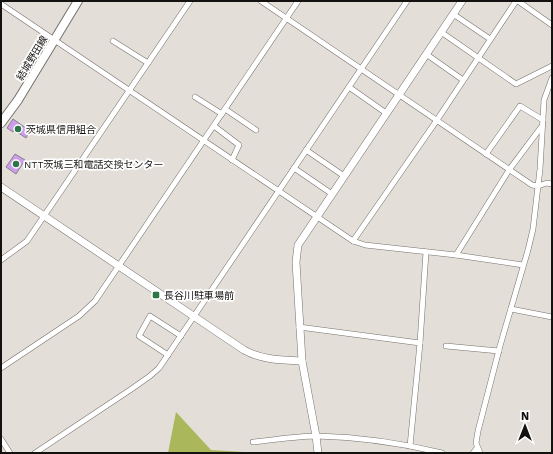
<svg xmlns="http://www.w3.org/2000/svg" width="553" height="454" viewBox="0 0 553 454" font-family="'Work Sans','Noto Sans JP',sans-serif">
  <rect width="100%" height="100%" fill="#e3ded8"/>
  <path fill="#aab75b" d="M176,412L211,450L261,453H168Z"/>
  <g fill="#d09ced" stroke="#858288">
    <path d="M13,119L30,131L26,138L14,130L13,132L7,128Z"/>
    <path d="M15,154L25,160L16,174L6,167Z"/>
  </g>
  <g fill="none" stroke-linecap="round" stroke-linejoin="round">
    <g stroke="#76716d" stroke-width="6">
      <g id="minor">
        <path d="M261,1L532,185L538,186L547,183L552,184"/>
        <path d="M518,1L552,25"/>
        <path d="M1,4L353,241L365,245L456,255L523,265"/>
        <path d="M453,14L490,39"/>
        <path d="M441,32L516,84L552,66"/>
        <path d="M113,41L148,63"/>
        <path d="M426,54L463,80"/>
        <path d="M349,87L386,113"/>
        <path d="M195,97L222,114"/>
        <path d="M225,109L256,130"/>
        <path d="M214,126L239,145L232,160"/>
        <path d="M306,150L344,176"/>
        <path d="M486,154L520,106L543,120"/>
        <path d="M294,168L332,194"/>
        <path d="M353,241L437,120L516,1"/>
        <path d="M456,255L509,170L542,126"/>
        <path d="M1,260L27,241L190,1"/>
        <path d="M511,309L552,317"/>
        <path d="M299,327L420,343"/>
        <path d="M446,346L499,351"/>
        <path d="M168,355L139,336L150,316L181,336"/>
        <path d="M1,368L79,316L95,301L298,1"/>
        <path d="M1,439L10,453"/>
        <path d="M253,442C274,440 296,436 317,436C359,437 401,443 442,453"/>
        <path d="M410,446L420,343L426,252"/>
        <path d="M35,453L130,390L150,376L159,368L407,1"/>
        <path d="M473,453L477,448"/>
        <path d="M480,453L476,443L478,431L500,346L528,250L533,229L540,169L544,100L552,78"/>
      </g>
    </g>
    <g stroke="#76716d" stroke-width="8">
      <g id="tertiary">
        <path d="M1,187L244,350C262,360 281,360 302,361"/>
        <path d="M318,453L316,436L302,361L296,262L298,245L462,1"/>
      </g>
    </g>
    <g stroke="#76716d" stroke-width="10">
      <path id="primary" d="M1,123L18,100L78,1"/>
    </g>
    <use href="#minor" stroke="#fff" stroke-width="5"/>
    <use href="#tertiary" stroke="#fff" stroke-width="7"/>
    <use href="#primary" stroke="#fff" stroke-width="8"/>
  </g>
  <g fill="#2c7745" stroke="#fff" stroke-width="1.5">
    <circle cx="18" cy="129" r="4"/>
    <circle cx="16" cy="164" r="4"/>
    <rect x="152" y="291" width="8" height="8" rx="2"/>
  </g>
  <g text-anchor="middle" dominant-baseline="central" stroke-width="3.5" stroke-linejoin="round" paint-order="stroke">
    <g font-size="10" fill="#141210" stroke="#fff">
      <text transform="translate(32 58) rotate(-59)">結城野田線</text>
    </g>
    <g font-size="10" fill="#141210" stroke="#fff" text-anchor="start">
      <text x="26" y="129">茨城県信用組合</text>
      <text x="24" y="164">NTT茨城三和電話交換センター</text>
      <text x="164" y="295">長谷川駐車場前</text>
    </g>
  </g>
  <rect width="553" height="454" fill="none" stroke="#141210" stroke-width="4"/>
  <g transform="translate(525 426)" stroke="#ffffff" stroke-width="3" paint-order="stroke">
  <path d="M0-3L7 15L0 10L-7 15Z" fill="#141210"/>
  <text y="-6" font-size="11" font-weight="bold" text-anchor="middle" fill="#141210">N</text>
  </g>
</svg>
